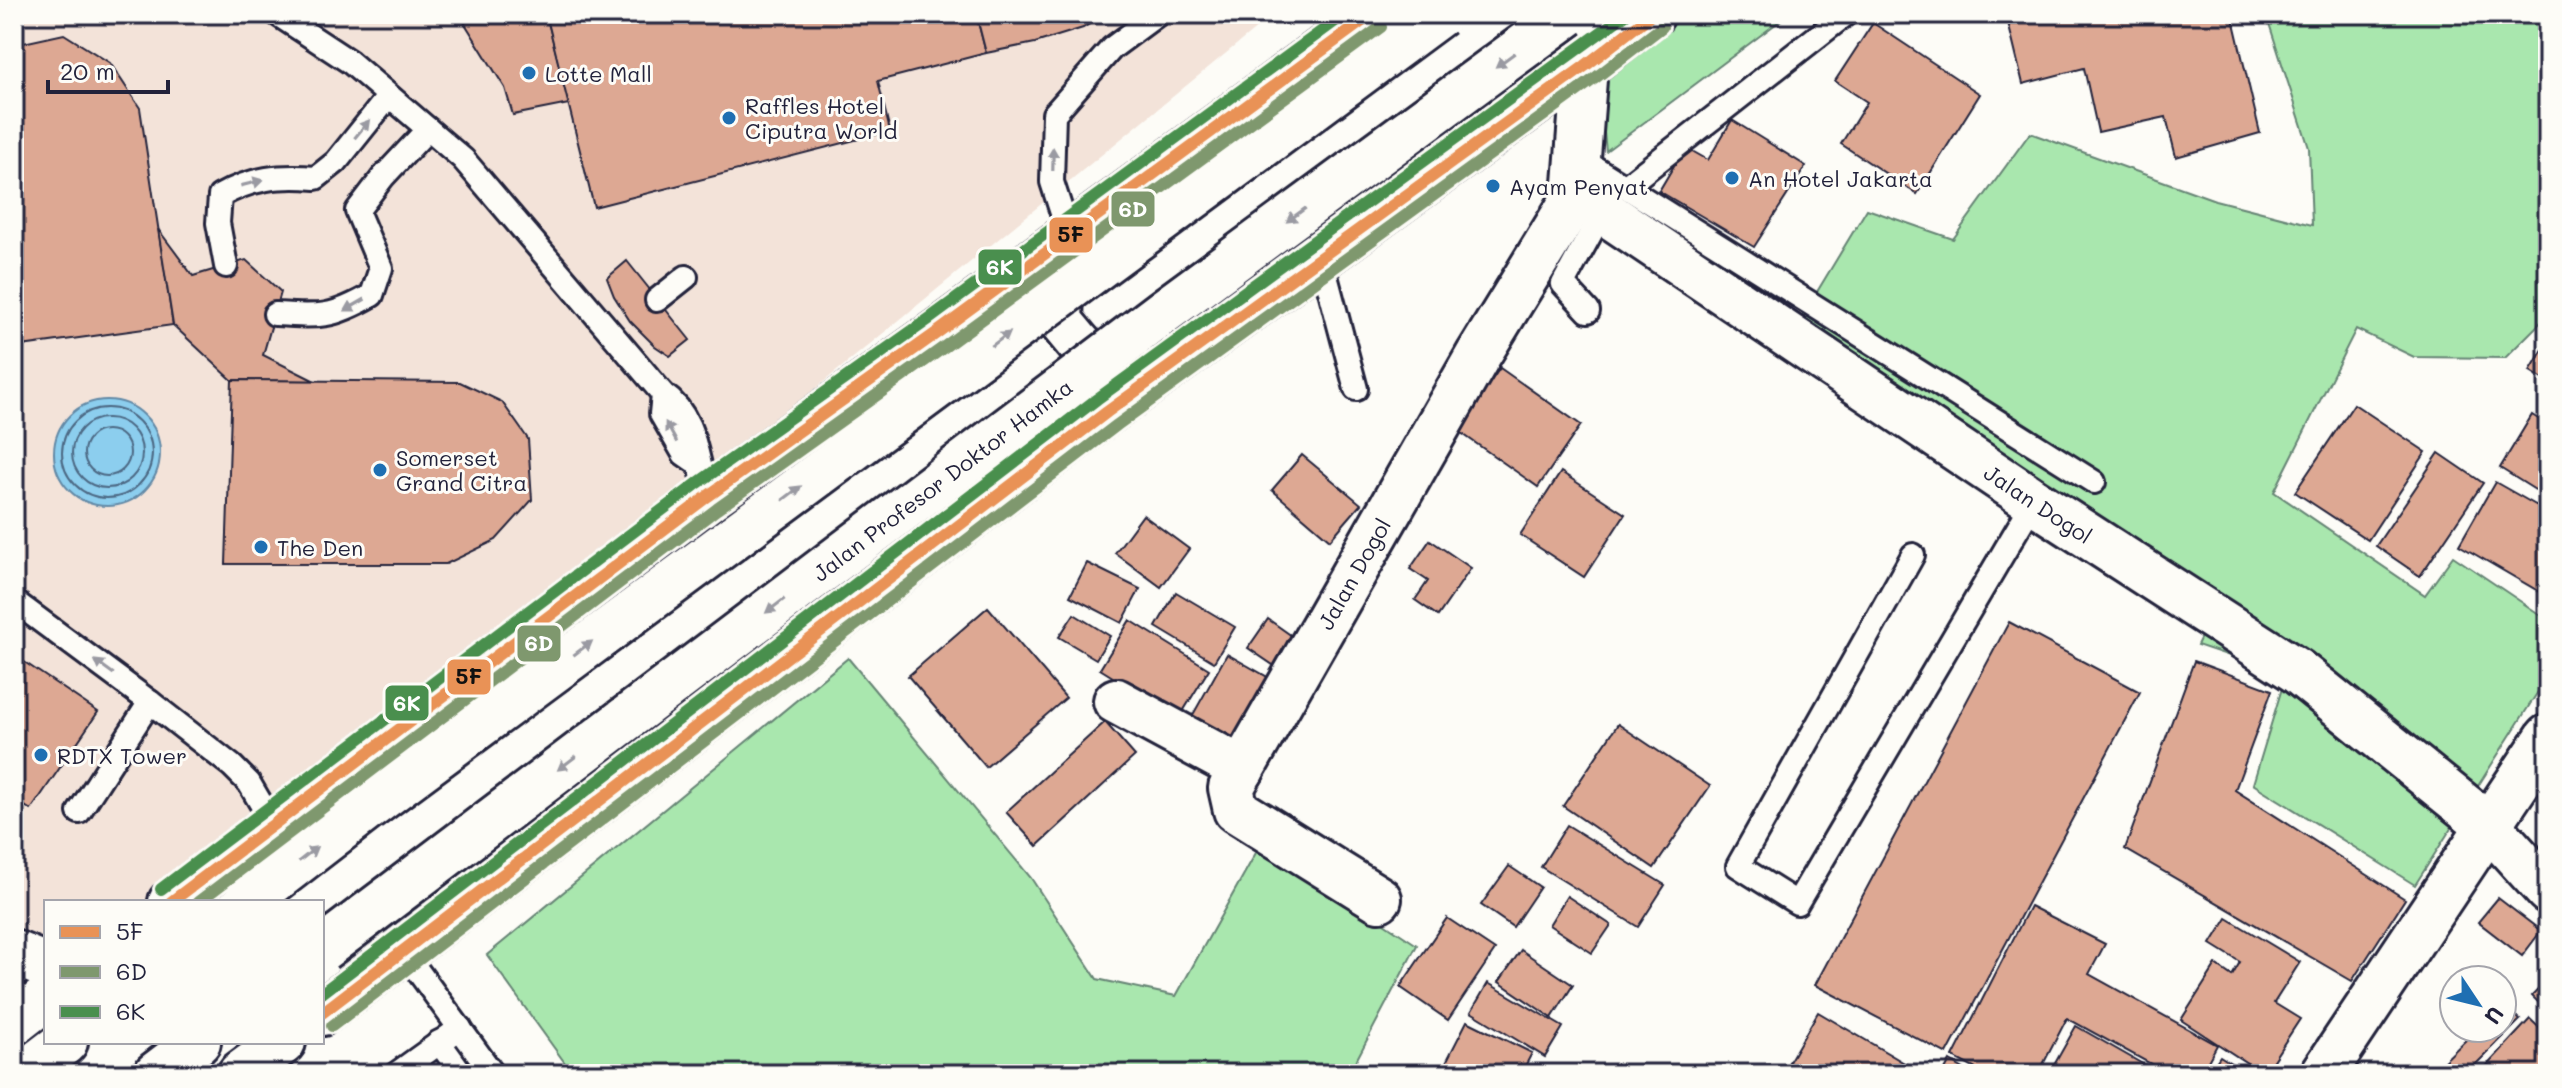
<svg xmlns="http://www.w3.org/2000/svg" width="2562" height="1088" viewBox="0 0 2562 1088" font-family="Mali,sans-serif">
  <rect width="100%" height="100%" fill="#fdfcf7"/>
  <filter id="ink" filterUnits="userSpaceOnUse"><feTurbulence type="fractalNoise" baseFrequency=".0125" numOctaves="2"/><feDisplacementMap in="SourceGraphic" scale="16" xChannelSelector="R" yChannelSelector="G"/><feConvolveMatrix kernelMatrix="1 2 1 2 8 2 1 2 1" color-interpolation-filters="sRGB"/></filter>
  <g filter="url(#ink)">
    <path fill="#f3e3d9" d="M14,14H1274L717,469L322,772L144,902H46V974L14,997Z"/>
    <g fill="#a9e7ae" stroke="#668474" stroke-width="2">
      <path d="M1671,14H1789L1606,151L1598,79Z"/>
      <path d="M2266,14H2548V315L2505,358L2414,357L2356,329L2274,492L2425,595L2453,556L2548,620V676L2415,885L2253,784L2286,675L2197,645L2214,610L1800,320L1867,209L1953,239L2030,133L2215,200L2312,225L2309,148Z"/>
      <path d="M848,658L1031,878L1097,979L1176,996L1262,842L1417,945L1349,1074H573L487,955Z"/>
    </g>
    <circle fill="#8cceee" stroke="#6289a6" stroke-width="2" cx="107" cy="453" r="53"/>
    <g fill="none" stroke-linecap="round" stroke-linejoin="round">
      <g stroke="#4c6783" stroke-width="2">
        <circle cx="107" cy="453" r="45"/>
        <circle cx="107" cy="453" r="35"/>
        <circle cx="107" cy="453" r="23"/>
      </g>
    </g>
    <g fill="#dda893" stroke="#22223b" stroke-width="2">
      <path d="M459,14H546L569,104L513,115L505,88Z"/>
      <path d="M546,14H976L986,53L878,81L890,131L594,207Z"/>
      <path d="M976,14H1105L1083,28L1035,43L986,53Z"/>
      <path d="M2006,14H2232L2260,133L2176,157L2166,117L2098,132L2084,68L2023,84Z"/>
      <path d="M1873,23L1980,94L1917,194L1841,144L1867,102L1835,81Z"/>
      <path d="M64,34L110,63L140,108L173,325L14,347V45Z"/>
      <path d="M1732,120L1806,166L1754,247L1659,191L1685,147L1708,160Z"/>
      <path d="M158,229L193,276L246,260L281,292L263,355L315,381L232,380L173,325Z"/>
      <path d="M627,261L690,340L670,356L655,346L630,321L614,296L607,278Z"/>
      <path d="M2548,341V382L2530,371Z"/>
      <path d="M1500,368L1581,425L1538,487L1457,430Z"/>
      <path d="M232,380L460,382L502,402L528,439L532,500L496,540L446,564H226Z"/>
      <path d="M2354,404L2426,452L2368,540L2295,492Z"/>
      <path d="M2532,415L2548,425V498L2500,468Z"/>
      <path d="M2439,453L2483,483L2420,576L2376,546Z"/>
      <path d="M1302,455L1361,504L1330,540L1272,490Z"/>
      <path d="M1561,472L1625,514L1584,577L1520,535Z"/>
      <path d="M2495,482L2548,512V577L2540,592L2459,545Z"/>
      <path d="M1143,515L1189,549L1161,587L1115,553Z"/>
      <path d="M1430,540L1471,568L1438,616L1415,600L1428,581L1410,569Z"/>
      <path d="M1087,563L1140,589L1122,623L1070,596Z"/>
      <path d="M1176,592L1235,627L1214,662L1156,627Z"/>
      <path d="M988,607L1066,698L986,767L908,676Z"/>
      <path d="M1074,614L1110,636L1096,659L1059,637Z"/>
      <path d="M1268,619L1306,646L1286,674L1248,648Z"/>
      <path d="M1130,620L1209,669L1179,718L1100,669Z"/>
      <path d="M2009,622L2140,692L1947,1054L1815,985Z"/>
      <path d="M1227,654L1278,683L1242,749L1190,720Z"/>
      <path d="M14,655L98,712L31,810L14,799Z"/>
      <path d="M2194,661L2272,690L2235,790L2405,899L2352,981L2125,849Z"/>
      <path d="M1105,722L1135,756L1037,846L1006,812Z"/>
      <path d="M1618,724L1710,786L1654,868L1563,806Z"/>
      <path d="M1567,825L1665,885L1638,927L1541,867Z"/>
      <path d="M1509,866L1540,887L1513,927L1481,905Z"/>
      <path d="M1567,896L1611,925L1592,953L1549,925Z"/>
      <path d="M2498,898L2541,931L2522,956L2478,922Z"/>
      <path d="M2030,906L2105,944L2089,974L2217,1045L2201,1074H2169L2067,1018L2038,1074H1985L1953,1057Z"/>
      <path d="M1447,918L1495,950L1448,1020L1400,987Z"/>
      <path d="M2227,918L2300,962L2274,1003L2300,1019L2264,1074L2181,1020L2216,965L2232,976L2240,962L2211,944Z"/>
      <path d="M1521,950L1573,985L1552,1018L1499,982Z"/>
      <path d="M2548,979V1012L2532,996Z"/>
      <path d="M1488,983L1563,1027L1545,1057L1471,1012Z"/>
      <path d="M2502,1003L2520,1020L2466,1074H2431L2478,1028H2502Z"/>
      <path d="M1818,1012L1923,1074H1782Z"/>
      <path d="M2530,1019L2548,1036V1074H2479Z"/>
      <path d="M1467,1021L1532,1053L1521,1074H1440Z"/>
      <path d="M2076,1026L2160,1074H2049Z"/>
      <path d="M2220,1056L2248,1074H2208Z"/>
      <path d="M1950,1061L1972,1074H1943Z"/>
    </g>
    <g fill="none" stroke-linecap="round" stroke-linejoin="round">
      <g stroke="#22223b" stroke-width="28">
        <g id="lane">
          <path d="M277,14L350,62L463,159L663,394C697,417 696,460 708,496"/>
          <path d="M1578,157L2094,482"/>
          <path d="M1626,186L1846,14"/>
          <path d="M1069,235L1052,182L1054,114L1112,48L1158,14"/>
          <path d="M1321,257L1356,389"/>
          <path d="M226,266L218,223L220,196C252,178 279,175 316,178L336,162L389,96"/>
          <path d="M657,300L686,277"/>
          <path d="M1588,311L1563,284L1603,211"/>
          <path d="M275,314C320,317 332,318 372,295L381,268L357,211L383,177L428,129"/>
          <path d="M663,394L661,414L684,454L697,463"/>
          <path d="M1913,555L1738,866L1797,903L2034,501"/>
          <path d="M14,601L150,702L232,766L249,783L273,824"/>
          <path d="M79,812L150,702"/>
          <path d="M404,952L493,1074"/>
          <path d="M439,1042L462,1074"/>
          <path d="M396,1074L460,1028"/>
        </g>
      </g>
      <g stroke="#22223b" stroke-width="50">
        <g id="street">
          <path id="s1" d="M1575,197L1603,211L2034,501L2297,671L2489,826L2548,891"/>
          <path d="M1116,701L1242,769"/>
          <path id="s2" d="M1379,899L1236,810L1231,788L1479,354L1575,197L1585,66"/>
        </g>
      </g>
      <g stroke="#22223b" stroke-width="50">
        <g id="secondary">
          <path d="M14,953L46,966"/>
          <path d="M2323,1074L2548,737"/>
        </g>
      </g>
      <g stroke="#22223b" stroke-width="50">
        <g id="primary">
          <path d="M1067,262L1061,293L1060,321C1084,349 1092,367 1132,370"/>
          <path d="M171,902L708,496L938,332L1372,14"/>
          <path d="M322,1013L1107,412L1585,66L1652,14"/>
          <path d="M14,1023L46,998"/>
          <path d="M23,1074L65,1042"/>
          <path d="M156,1074L198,1042"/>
          <path d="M240,1074L283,1042"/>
        </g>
      </g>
      <use href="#lane" stroke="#fdfcf7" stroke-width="22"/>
      <use href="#street" stroke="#fdfcf7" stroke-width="44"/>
      <use href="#secondary" stroke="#fdfcf7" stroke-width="44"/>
      <use href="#primary" stroke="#fdfcf7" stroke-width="44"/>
      <g stroke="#22223b" stroke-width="50" stroke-linecap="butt">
        <g id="primary-bridge">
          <path d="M246,902L364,811L1440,14"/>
          <path id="s3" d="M322,949L1163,312L1568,14"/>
        </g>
      </g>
      <use href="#primary-bridge" stroke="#fdfcf7" stroke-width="44"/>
      <g stroke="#fdfcf7" stroke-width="18">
        <g id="bus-1">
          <path d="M171,902L708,496L938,332L1372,14"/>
          <path d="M322,1013L1107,412L1585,66L1652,14"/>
        </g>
      </g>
      <g stroke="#fdfcf7" stroke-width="18">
        <g id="bus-2">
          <path d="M198,902L717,509L947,345L1381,27"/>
          <path d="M332,1026L1117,425L1594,79L1662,27"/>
        </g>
      </g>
      <g stroke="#fdfcf7" stroke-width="18">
        <g id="bus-3">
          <path d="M161,889L698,483L929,319L1345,14"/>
          <path d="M322,993L1097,399L1626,14"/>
        </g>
      </g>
      <use href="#bus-1" stroke="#e99256" stroke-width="12"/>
      <use href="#bus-2" stroke="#7f986e" stroke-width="12"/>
      <use href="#bus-3" stroke="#4a8f4e" stroke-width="12"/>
    </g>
    <defs><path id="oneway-solid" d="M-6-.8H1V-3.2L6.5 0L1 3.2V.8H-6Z" transform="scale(2)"/></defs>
    <g fill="#9a9aa2">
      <use href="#oneway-solid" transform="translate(1505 60) rotate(144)"/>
      <use href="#oneway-solid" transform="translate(362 129) rotate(-51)"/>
      <use href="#oneway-solid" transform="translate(1053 159) rotate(-89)"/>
      <use href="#oneway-solid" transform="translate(252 183) rotate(-14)"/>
      <use href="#oneway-solid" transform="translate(1296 215) rotate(144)"/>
      <use href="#oneway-solid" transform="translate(355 305) rotate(150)"/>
      <use href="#oneway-solid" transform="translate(1001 339) rotate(-37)"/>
      <use href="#oneway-solid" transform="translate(671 432) rotate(-119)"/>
      <use href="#oneway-solid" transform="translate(792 493) rotate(-37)"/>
      <use href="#oneway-solid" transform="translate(775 606) rotate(143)"/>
      <use href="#oneway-solid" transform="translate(583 648) rotate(-37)"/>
      <use href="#oneway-solid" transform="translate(104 667) rotate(-144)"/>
      <use href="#oneway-solid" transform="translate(567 763) rotate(143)"/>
      <use href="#oneway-solid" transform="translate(308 854) rotate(-38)"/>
    </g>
  </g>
  <g fill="#1f6fb2" stroke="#fdfcf7" stroke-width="3">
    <circle cx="529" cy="73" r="8"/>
    <circle cx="729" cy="118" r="8"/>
    <circle cx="1732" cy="178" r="8"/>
    <circle cx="1493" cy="186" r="8"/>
    <circle cx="380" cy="470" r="8"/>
    <circle cx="261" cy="547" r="8"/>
    <circle cx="41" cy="755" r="8"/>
  </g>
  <g text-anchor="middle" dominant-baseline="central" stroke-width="6" stroke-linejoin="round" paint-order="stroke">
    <g font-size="22" fill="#22223b" stroke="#fdfcf7" text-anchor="start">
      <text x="545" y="73">Lotte Mall</text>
      <text x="745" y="105">Raffles Hotel<tspan x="745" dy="25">Ciputra World</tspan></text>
      <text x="1748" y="178">An Hotel Jakarta</text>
      <text x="1509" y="186">Ayam Penyat</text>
      <text x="396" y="457">Somerset<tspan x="396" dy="25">Grand Citra</tspan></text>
      <text x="277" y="547">The Den</text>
      <text x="57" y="755">RDTX Tower</text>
    </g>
    <g font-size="22" fill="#22223b" stroke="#fdfcf7">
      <text stroke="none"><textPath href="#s3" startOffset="778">Jalan Profesor Doktor Hamka</textPath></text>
      <text stroke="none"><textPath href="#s1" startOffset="556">Jalan Dogol</textPath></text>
      <text stroke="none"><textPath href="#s2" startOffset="438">Jalan Dogol</textPath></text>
    </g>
  </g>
  <g stroke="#fdfcf7" stroke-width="3">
    <rect x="1110" y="190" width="46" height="38" rx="8" fill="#7f986e"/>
    <rect x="1048" y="216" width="46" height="38" rx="8" fill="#e99256"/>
    <rect x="977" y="248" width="46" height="38" rx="8" fill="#4a8f4e"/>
    <rect x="516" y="624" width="46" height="39" rx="8" fill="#7f986e"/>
    <rect x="446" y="658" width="46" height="38" rx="8" fill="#e99256"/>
    <rect x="384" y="684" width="46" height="38" rx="8" fill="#4a8f4e"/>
  </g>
  <g font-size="22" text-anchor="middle" font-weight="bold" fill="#fff">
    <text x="1133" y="217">6D</text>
    <text x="1000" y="275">6K</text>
    <text x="539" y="651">6D</text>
    <text x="407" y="711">6K</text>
  </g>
  <g font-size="22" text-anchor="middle" font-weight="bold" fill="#111">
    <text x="1071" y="242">5F</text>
    <text x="469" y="684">5F</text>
  </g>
  <rect width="2562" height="1088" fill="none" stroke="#fdfcf7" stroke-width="48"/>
  <rect x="24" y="24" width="2514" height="1040" fill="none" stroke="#22223b" stroke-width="3" filter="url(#ink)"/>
  <rect x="44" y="900" width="280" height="144" fill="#fdfcf7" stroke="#a5a5ac" stroke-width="2"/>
  <rect x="60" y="926" width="40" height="12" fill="#e99256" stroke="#a5a5ac" stroke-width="2"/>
  <text x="116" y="940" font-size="24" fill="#22223b">5F</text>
  <rect x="60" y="966" width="40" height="12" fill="#7f986e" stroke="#a5a5ac" stroke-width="2"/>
  <text x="116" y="980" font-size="24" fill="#22223b">6D</text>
  <rect x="60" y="1006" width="40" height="12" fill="#4a8f4e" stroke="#a5a5ac" stroke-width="2"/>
  <text x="116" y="1020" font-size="24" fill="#22223b">6K</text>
  <g transform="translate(2478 1004) rotate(125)"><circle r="38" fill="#fdfcf7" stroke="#a5a5ac" stroke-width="2"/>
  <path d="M0-6L14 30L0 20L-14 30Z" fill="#1f6fb2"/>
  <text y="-12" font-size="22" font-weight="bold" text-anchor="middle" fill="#22223b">U</text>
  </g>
  <path d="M48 80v12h120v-12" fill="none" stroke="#22223b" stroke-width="4"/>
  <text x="60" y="80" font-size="24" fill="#22223b" stroke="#fdfcf7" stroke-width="6" paint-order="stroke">20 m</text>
</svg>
